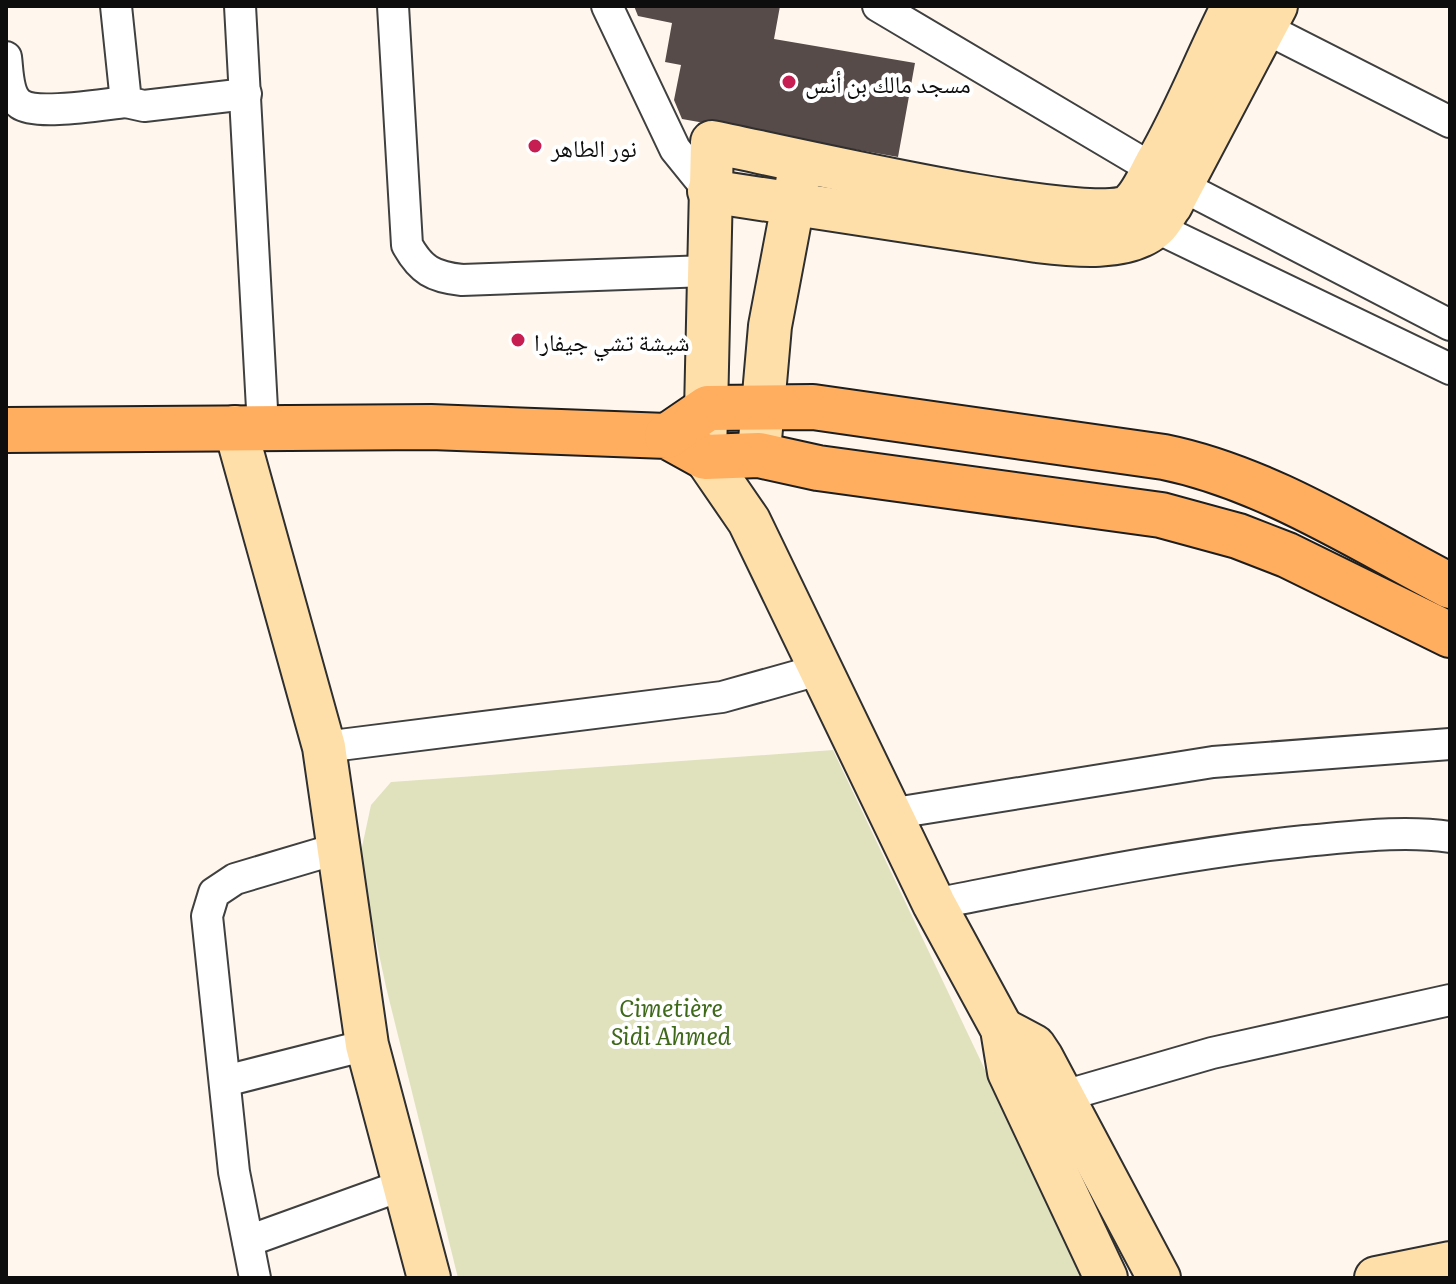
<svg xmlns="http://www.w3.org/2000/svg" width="1456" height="1284" viewBox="0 0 1456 1284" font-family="Literata,'Noto Naskh Arabic',serif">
  <rect width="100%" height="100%" fill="#fff7ee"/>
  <path fill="#e0e2be" d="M833,750L1084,1278H458L386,987L359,861L371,805L391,782Z"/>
  <path fill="#574b49" d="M634,6H780L774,39L915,63L898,157L682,119L674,100L681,65L665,62L672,23L638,16Z"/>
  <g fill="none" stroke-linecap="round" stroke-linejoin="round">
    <g stroke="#404040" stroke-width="34">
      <g id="street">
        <path d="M116,6L126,102L144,106L246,94"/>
        <path d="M240,6L263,427"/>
        <path d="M393,6L407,245C421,270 433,277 462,280L707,271"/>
        <path d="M607,6L675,149L709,191"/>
        <path d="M878,6L1180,185L1450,325"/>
        <path d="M1249,20L1450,122"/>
        <path d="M6,57C8,71 7,95 20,104C37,116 104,104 126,102"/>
        <path d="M1140,214L1155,227L1450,369"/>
        <path d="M324,747L722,697L822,669"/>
        <path d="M889,814L1213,762L1450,744"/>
        <path d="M934,904C1057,880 1180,854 1305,841C1352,837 1403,830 1450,837"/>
        <path d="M225,1081L367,1045"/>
        <path d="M1043,1102L1212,1053L1450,1000"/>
        <path d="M248,1241L403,1185"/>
        <path d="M255,1278L234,1172L207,916L214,893L235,879L336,849"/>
      </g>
    </g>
    <g stroke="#2f2f2f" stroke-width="46">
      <g id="secondary">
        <path d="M709,191L1037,241C1071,245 1128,252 1156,226C1162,221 1166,211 1171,205L1276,6"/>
        <path d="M235,427L324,747L367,1045L429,1278"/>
        <path d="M760,440L770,326L798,178"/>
        <path d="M1002,1029L1034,1046L1042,1058L1159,1278"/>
        <path d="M1106,1278L1009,1072L1002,1029L934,904L749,521L705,457L712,142C769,153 1098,231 1130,205C1141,196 1149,177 1156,164C1186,113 1206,59 1233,6"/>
        <path d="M1376,1278L1450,1263"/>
      </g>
    </g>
    <g stroke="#1e1e1e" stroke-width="48">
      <g id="primary">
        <path d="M6,430L431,427L667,436L705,457L759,455L818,468L1161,515L1238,536L1287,555L1450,635"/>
        <path d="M667,436L708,408L813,407L1164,457C1266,478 1358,538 1450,586"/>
      </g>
    </g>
    <use href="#street" stroke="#fff" stroke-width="30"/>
    <use href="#secondary" stroke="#ffdfa9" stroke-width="42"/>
    <use href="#primary" stroke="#ffad5e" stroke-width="44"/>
  </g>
  <g fill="#c61d52" stroke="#fff" stroke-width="3">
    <circle cx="789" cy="82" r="8"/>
    <circle cx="535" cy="146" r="8"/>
    <circle cx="518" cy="340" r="8"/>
  </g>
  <g text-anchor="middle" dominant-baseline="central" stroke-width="8" stroke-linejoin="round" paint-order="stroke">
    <g font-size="24" fill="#0d0d0d" stroke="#fff" text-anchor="start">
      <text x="805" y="82">مسجد مالك بن أنس</text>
      <text x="551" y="146">نور الطاهر</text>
      <text x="534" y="340">شيشة تشي جيفارا</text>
    </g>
    <g font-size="24" font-style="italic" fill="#3f691a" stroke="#fff">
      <text x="671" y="1006">Cimetière<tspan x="671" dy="28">Sidi Ahmed</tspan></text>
    </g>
  </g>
  <rect width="1456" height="1284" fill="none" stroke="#0d0d0d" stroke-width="16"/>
</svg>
